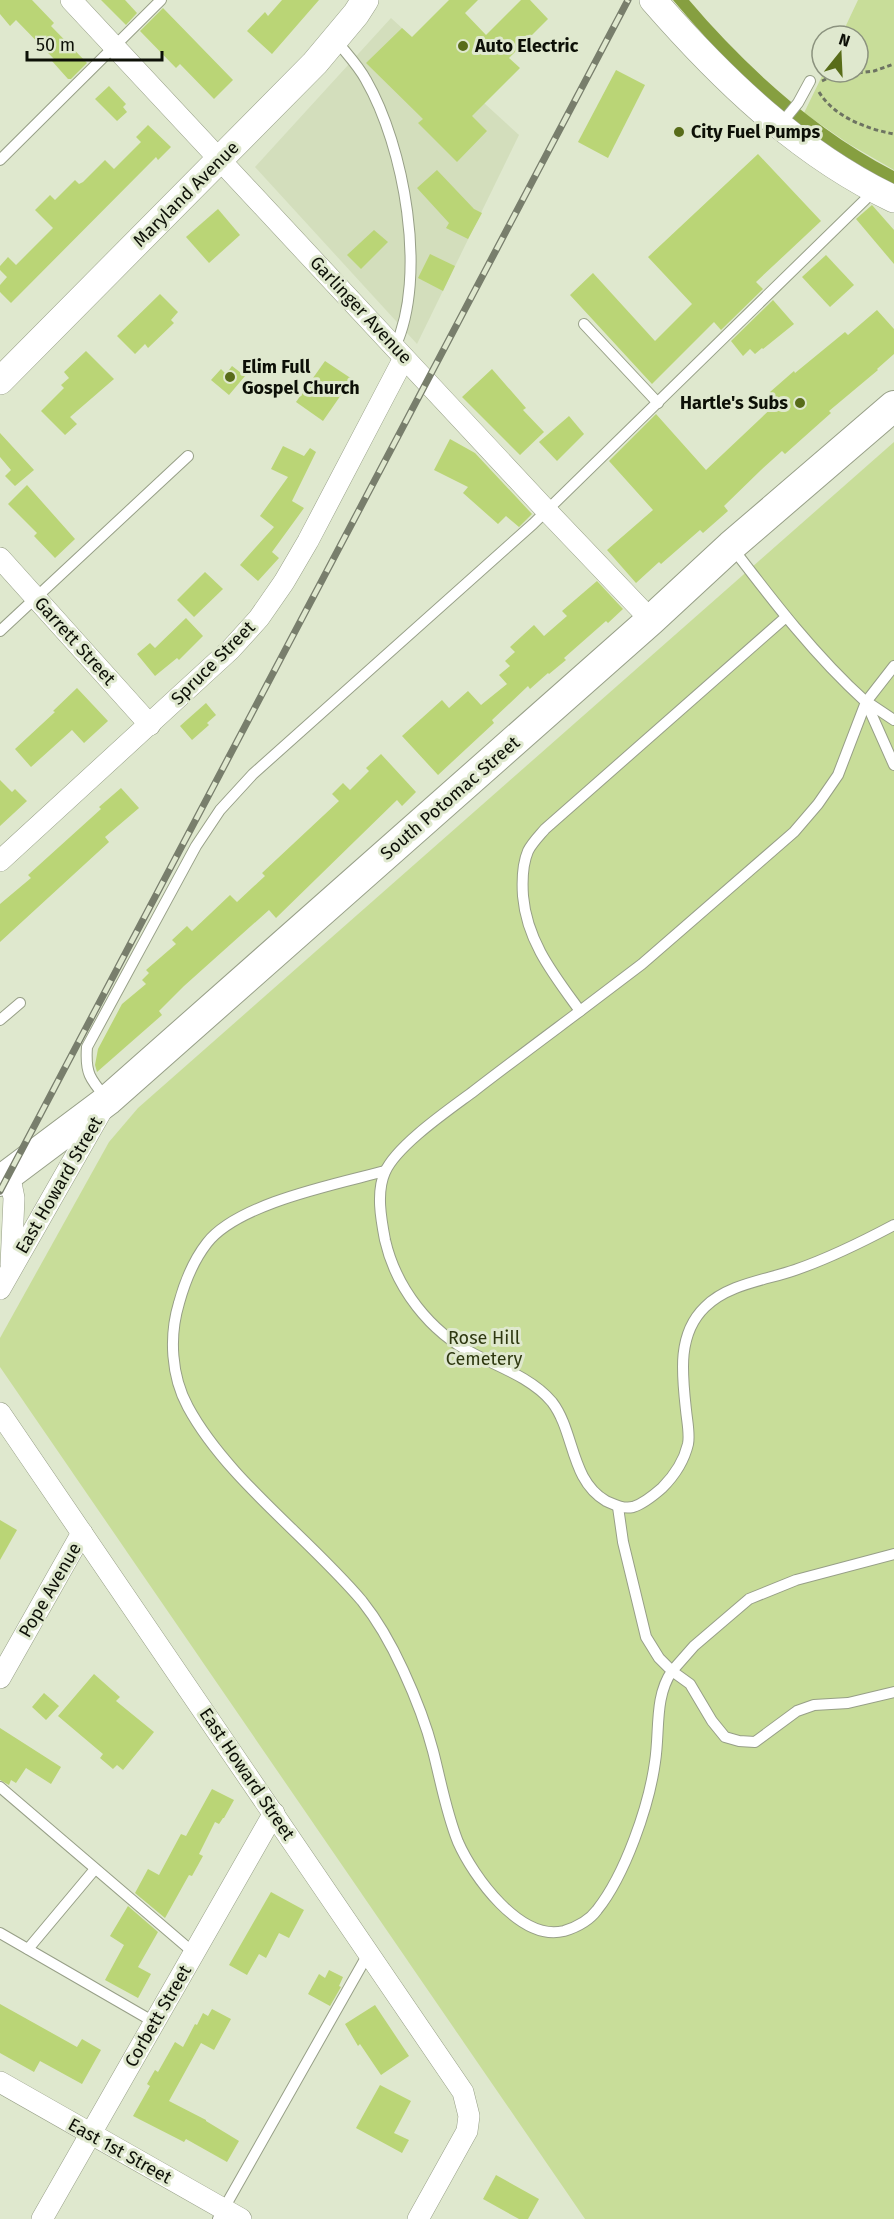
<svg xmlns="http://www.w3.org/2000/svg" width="894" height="2219" viewBox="0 0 894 2219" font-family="'Fira Sans',sans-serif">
  <rect width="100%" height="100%" fill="#dfe8ce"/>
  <path fill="#d3debc" d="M391,18L519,135L417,344L255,167Z"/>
  <g fill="#c8dd99">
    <path d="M858,0H894V170L849,144L804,113L824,72H858V36H841Z"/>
    <path d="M894,442V2219H585L0,1367V1338L109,1142L138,1108Z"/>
  </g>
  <path fill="#869f40" d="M673,0H689C747,68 814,129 894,171V185C842,157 790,122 748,81C721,56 697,28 673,0Z"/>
  <g fill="#bad576">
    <path d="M0,0H32L54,23L51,26L87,63L71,79H68L52,61L54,59L16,20L10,26L0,14Z"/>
    <path d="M101,0H125L137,13L126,25Z"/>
    <path d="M282,0H319L272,54L247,31L265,12L268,16Z"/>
    <path d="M449,0H478L465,13L486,35L521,0H530L548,19L509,58L520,68L472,116L487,131L457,162L418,123L423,119L366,63L402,28L412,37Z"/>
    <path d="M163,8L233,80L214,99L180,64L176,68L140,31Z"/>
    <path d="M616,70L645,85L608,158L578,142Z"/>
    <path d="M109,86L126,104L123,107L127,112L117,121L95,99Z"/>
    <path d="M148,125L171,147L158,160L156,157L11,303L0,292V285L7,277L0,270V266L8,257L16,265L53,228L35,210L50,195L55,200L75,180L79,184L83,182L105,160L114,169L141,142L136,137Z"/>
    <path d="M758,154L821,221L756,282L763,289L721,330L714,322L652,384L570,295L593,273L655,341L692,304L648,257Z"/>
    <path d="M437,170L474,209L482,213L468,239L446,228L449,223L417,188Z"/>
    <path d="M872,205L894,230V264L856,219Z"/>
    <path d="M218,209L240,235L209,263L186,237Z"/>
    <path d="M374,230L388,242L361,269L347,255Z"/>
    <path d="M430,254L455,266L443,291L418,278Z"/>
    <path d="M826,255L854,285L830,307L802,277Z"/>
    <path d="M160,294L178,312L171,320L174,323L148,348L145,344L135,354L117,336Z"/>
    <path d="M773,300L794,324L763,349L762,348L755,354L750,349L743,356L731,341Z"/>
    <path d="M877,310L894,329V354L877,369L878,370L829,411L831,413L785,454L782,451L761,470L724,506L728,511L703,533L700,530L661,564L659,562L636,583L607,550L653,510L609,461L656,414L706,470L778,402L770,392L794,371L795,373L845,332L848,335Z"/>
    <path d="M86,351L114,379L70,417L77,424L65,435L41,411L64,388L61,385L69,378L64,372Z"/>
    <path d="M325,361L352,379L323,421L296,402Z"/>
    <path d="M232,366L245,376L229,395L211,380L221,369L226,374Z"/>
    <path d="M492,369L526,408L523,410L544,432L520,455L462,397Z"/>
    <path d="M569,416L584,434L557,461L539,442Z"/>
    <path d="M0,433L34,470L15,486L5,476L11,470L0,457Z"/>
    <path d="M450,439L475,453L532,514L519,527L506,516L498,524L463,493L468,487L434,470Z"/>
    <path d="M283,446L304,456L310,448L316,452L292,501L304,508L272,552L279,558L258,581L240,565L274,527L260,516L288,477L271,469Z"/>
    <path d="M27,485L75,539L55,558L34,536L37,533L8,504Z"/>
    <path d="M205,572L223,589L194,617L177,600Z"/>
    <path d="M597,581L623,609L608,623L606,621L564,658L566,660L549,674L548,673L530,689L528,686L492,720L494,723L438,775L402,736L442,700L449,708L468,691L481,705L507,684L499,675L510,666L505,661L515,652L510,647L534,625L544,636L567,616L562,611Z"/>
    <path d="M186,618L203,636L179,660L177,658L155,676L137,654L150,643L155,648Z"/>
    <path d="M77,688L108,721L84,743L72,730L31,767L15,749L55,712L53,711Z"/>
    <path d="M206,703L216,715L207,723L209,725L192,740L180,726Z"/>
    <path d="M381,754L416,792L402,806L397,800L276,918L269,910L184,986L159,1011L162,1015L97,1072L95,1065L98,1049L122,1004L146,984L142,980L149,973L146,970L176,944L172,940L187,926L192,931L230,895L237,902L265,876L262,873L339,801L332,794L343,783L350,790L369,771L366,768Z"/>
    <path d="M0,780L12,792L15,789L27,801L0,826Z"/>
    <path d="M121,788L139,808L105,837L109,842L0,942V904L31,878L28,875L101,809L99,807Z"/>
    <path d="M0,1520L17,1530L0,1560Z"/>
    <path d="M94,1674L120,1697L116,1701L154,1732L123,1770L117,1765L113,1769L100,1758L103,1754L58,1716Z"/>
    <path d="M44,1693L59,1706L46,1720L32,1707Z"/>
    <path d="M0,1728L61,1767L51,1784L26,1768L16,1783L11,1780L9,1785L0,1780Z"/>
    <path d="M212,1789L234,1800L224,1818H223L219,1824L215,1822L199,1854L203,1856L192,1876L189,1875L165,1918L135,1893L148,1869L159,1875L181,1834L186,1836Z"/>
    <path d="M271,1892L304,1910L289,1938L279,1933L266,1958L259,1954L247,1975L229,1965Z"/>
    <path d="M128,1906L158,1932L138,1967L151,1974L138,1998L105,1980L124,1945L110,1936Z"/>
    <path d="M329,1970L343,1977L339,1986L341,1987L330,2006L308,1994L319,1974L325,1978Z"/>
    <path d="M0,2004L77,2047L82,2039L101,2050L82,2084L40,2061L34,2072L0,2053Z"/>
    <path d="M375,2005L409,2056L381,2075L360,2044L358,2046L345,2024Z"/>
    <path d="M212,2009L231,2019L214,2050L201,2043L169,2101L206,2120V2121L239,2141L227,2162L186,2139L184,2142L133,2116L150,2086L147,2084L155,2070L158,2072L175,2042L183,2047L195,2024L197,2025L203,2013L208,2016Z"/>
    <path d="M380,2085L411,2101L394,2133L409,2140L402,2153L356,2128Z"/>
    <path d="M496,2175L539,2199L528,2219H519L483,2199Z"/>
  </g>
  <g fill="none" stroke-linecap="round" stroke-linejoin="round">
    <g stroke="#979f87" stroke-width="12">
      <g id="service">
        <path d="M335,39C345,52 358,65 366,80C404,146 428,276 395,347"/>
        <path d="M780,125L798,103L810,81"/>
        <path d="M0,160L161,0"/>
        <path d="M584,324L658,403"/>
        <path d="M731,546C773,601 815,656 866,702L838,775L818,804L794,832L642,964L580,1011C554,975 527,942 523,896C522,881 522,865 528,851C532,843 540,835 545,829L786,617"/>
        <path d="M0,631L188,456"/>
        <path d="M866,702L894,765"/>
        <path d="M866,702L894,666"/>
        <path d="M867,702L894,720"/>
        <path d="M580,1011C544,1038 509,1064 474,1091C450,1109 397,1145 385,1172C376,1192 381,1219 385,1240C396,1288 430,1332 474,1354C500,1367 533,1379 552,1402C575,1432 570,1480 606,1501C615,1505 623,1509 633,1507C643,1504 654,1495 662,1488C674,1476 684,1461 688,1444C690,1434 687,1421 686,1410C682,1374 677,1334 705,1307C728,1284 766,1280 795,1270C830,1258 862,1242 894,1225"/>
        <path d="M0,1020L20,1003"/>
        <path d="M106,1098C90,1079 85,1073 87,1047L196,846L220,810L253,774L533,524L875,190"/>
        <path d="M385,1171C337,1184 238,1203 207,1243C193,1261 185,1281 179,1303C169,1336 171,1376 188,1407C227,1479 308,1537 362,1601C378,1621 392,1646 403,1670C415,1696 426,1724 433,1751C441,1782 446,1812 458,1842C473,1876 520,1942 564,1931C577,1927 589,1921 597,1910C625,1875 649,1806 655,1762C660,1731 654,1697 672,1671L659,1658L646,1637L623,1542L618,1507"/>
        <path d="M894,1554L796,1580L749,1599L694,1646L672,1671L690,1684L712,1721L725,1737L739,1741L755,1742L797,1711L814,1705L848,1703L894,1692"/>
        <path d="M0,1787L194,1953"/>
        <path d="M0,1933L154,2022"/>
        <path d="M28,1949L95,1869"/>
        <path d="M218,2219L368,1954"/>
      </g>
    </g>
    <g stroke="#979f87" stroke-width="22">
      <g id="minor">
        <path d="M71,0L547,511L651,620"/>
        <path d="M0,558L150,725"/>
        <path d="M0,861L231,649L259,618L284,582L308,541L404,358"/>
        <path d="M9,1173L14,1198L11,1265"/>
        <path d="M0,1289L102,1110"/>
        <path d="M0,1413L463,2092L469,2116L467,2131L418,2219"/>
        <path d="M0,1678L82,1533"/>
        <path d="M0,2082L241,2219"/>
        <path d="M42,2219L274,1813"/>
      </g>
    </g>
    <g stroke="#979f87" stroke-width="28">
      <g id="tertiary">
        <path d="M653,0C721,78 799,154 894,199"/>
        <path d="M0,381L315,63L356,14L365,0"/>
      </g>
    </g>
    <g stroke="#979f87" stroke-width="32">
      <path id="secondary" d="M0,1181L108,1100L651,620L731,546L894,406"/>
    </g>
    <g stroke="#6d7362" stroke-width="3" stroke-dasharray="4.5 3" stroke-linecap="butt">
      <path d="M822,81L832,76L874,71L894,64"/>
      <path d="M819,92C834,117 867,129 894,134"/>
    </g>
    <use href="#service" stroke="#fff" stroke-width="10"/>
    <use href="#minor" stroke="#fff" stroke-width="21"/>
    <use href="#tertiary" stroke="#fff" stroke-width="27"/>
    <use href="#secondary" stroke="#fff" stroke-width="30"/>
    <g stroke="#787e6c" stroke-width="7">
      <path id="rail" d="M0,1191L628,0"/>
    </g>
    <use href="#rail" stroke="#dfe8ce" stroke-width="4.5" stroke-dasharray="14" stroke-linecap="butt"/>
  </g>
  <g fill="#586c19" stroke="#dfe8ce" stroke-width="2">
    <circle cx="463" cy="46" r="6"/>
    <circle cx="679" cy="132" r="6"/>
    <circle cx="230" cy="377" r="6"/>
    <circle cx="800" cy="403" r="6"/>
  </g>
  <g text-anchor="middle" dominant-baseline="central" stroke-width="6" stroke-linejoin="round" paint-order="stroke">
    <g font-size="18" font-weight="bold" fill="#0d1007" stroke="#dfe8ce" text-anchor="start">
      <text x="475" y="46">Auto Electric</text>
      <text x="691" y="132">City Fuel Pumps</text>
      <text x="242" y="367">Elim Full<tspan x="242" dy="21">Gospel Church</tspan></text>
      <text x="788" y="403" text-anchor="end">Hartle's Subs</text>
    </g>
    <g font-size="18" fill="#0d1007" stroke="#dfe8ce">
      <text transform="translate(186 194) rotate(-45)">Maryland Avenue</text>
      <text transform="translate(361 310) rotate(47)">Garlinger Avenue</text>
      <text transform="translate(75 641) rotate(48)">Garrett Street</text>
      <text transform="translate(213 663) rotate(-45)">Spruce Street</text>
      <text transform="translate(450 798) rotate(-41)">South Potomac Street</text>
      <text transform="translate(59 1185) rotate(-60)">East Howard Street</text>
      <text transform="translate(50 1590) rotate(-60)">Pope Avenue</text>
      <text transform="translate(247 1774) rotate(56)">East Howard Street</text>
      <text transform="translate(158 2016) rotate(-60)">Corbett Street</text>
      <text transform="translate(120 2151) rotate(29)">East 1st Street</text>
    </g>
    <g font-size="18" fill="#2e3810" stroke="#dfe8ce">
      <text x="484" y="1338">Rose Hill<tspan x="484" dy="21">Cemetery</tspan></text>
    </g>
  </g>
  <g transform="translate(840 54) rotate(18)"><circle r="28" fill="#dfe8ce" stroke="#8b927e" stroke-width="1.5"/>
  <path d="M0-4.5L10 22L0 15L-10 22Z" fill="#586c19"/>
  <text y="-9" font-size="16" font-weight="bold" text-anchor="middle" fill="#0d1007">N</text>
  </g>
  <path d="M27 51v9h135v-9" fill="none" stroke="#0d1007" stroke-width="3"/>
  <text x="36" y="51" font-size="18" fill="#0d1007" stroke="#dfe8ce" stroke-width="4.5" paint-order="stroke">50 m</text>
</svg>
